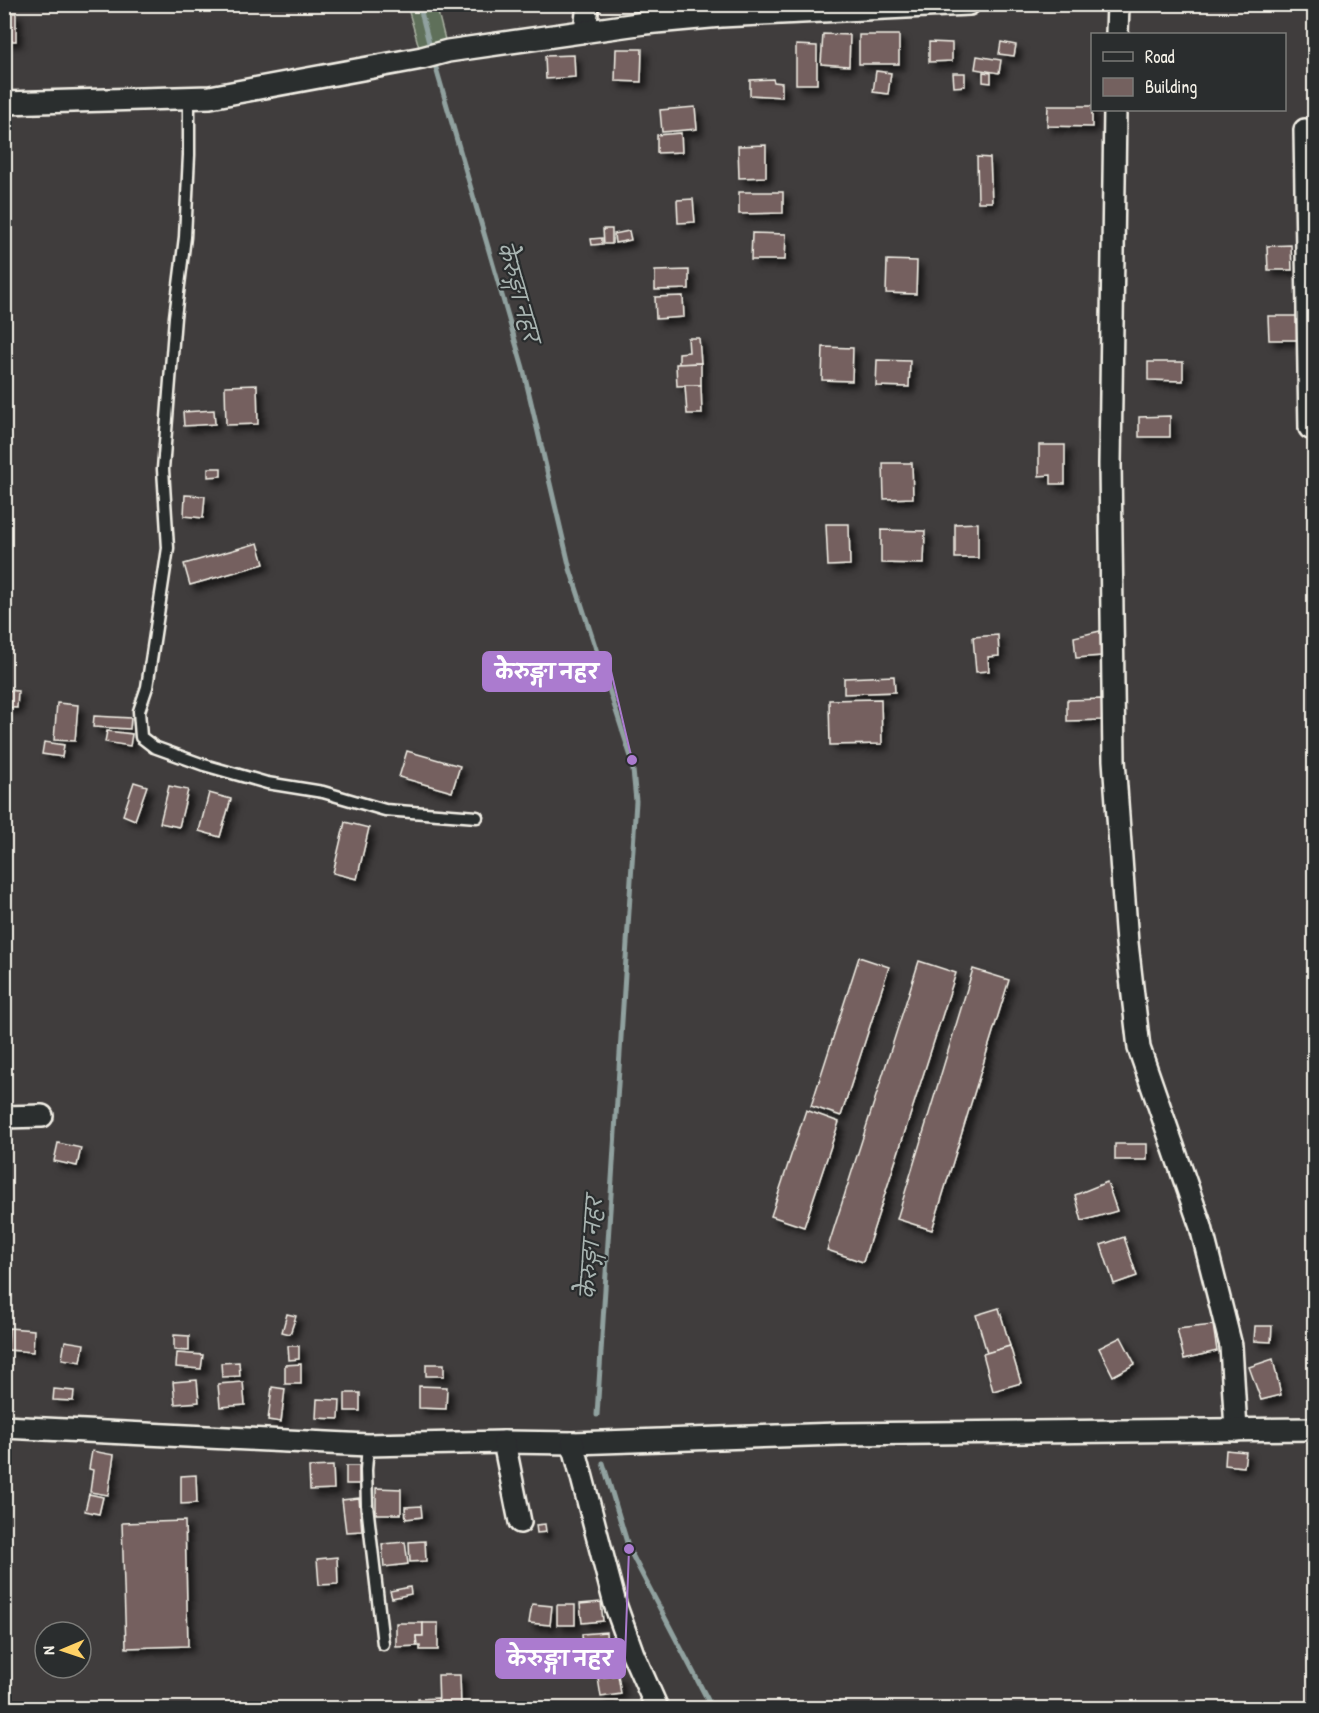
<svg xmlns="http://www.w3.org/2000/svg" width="1319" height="1713" viewBox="0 0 1319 1713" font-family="'Patrick Hand','Playpen Sans Deva',sans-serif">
  <defs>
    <filter id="shadow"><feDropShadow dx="5.5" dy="5.5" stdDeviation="3" flood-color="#0009"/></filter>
  </defs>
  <rect width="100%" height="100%" fill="#403d3d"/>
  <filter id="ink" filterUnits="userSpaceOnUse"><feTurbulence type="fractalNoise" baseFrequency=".0167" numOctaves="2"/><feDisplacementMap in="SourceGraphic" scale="12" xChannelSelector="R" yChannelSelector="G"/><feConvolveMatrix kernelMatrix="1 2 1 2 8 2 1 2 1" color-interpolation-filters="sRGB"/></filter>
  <g filter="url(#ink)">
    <path fill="#5e705a" stroke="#a9b0a1" stroke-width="1.5" d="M407,5H436L448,51L422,58Z"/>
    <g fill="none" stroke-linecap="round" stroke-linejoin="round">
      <g stroke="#90a19f" stroke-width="5">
        <path d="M419,4L429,43"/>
        <path d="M436,68L523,368L570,569L632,760L636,801L597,1415"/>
        <path d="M603,1463L629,1549L712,1708"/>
      </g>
    </g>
    <g fill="#74615f" stroke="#f4f1e8" stroke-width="1.5" filter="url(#shadow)">
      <rect x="4" y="13" width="12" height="28"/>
      <path d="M823,34L850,35L849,66L821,64Z"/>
      <rect x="859" y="35" width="40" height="29"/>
      <path d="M929,42L952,43V61L929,62Z"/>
      <path d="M1001,42L1016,45L1014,56L999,54Z"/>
      <path d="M796,45L817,46V84H796Z"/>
      <path d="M616,49H642L641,82L615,81Z"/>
      <path d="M574,55L575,77L546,79L545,56Z"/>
      <path d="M977,56L1001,60L999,73L975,69Z"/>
      <path d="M876,71L891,73L888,94L873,92Z"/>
      <path d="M983,72L991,73V83L983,82Z"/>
      <path d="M953,73H965V86L954,87Z"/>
      <path d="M773,79L774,82L782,83V97L750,95V80Z"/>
      <path d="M1048,106H1092V127L1047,126Z"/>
      <path d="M695,107L697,129L662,132L660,110Z"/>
      <path d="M681,133L682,152L657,153V135Z"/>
      <path d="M766,145V177L739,178L738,146Z"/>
      <path d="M977,157L990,158L992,202H978Z"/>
      <path d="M739,192H783V213L739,214Z"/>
      <path d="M693,199L695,222L678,223L677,200Z"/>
      <path d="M603,229H612V244H604Z"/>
      <path d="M629,231L631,240L615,243L614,234Z"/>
      <path d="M752,233L786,234L785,260H751Z"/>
      <path d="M602,238V244L592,245L591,239Z"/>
      <path d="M1291,245L1292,270H1268L1267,246Z"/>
      <path d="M887,260L917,261L916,294L886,293Z"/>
      <path d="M689,270V289L655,290V271Z"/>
      <path d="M683,296L684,317L656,319L655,297Z"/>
      <path d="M1268,316H1297V340H1269Z"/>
      <path d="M688,338H699L701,363L679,364V353L689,352Z"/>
      <path d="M823,347L853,348L852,381L822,380Z"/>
      <path d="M877,360L910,361L909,387L876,386Z"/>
      <path d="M1148,362H1183V381L1148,380Z"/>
      <path d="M701,363V385L677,386L676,364Z"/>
      <path d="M257,385L258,424L226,425L225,386Z"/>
      <path d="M685,385H701L702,414H687Z"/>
      <path d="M214,410L215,424L184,426L183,412Z"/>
      <path d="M1170,416V437H1139V417Z"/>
      <path d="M1039,445H1065V484H1051V475L1039,476Z"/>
      <path d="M883,463H912L913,498L884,499Z"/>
      <path d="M208,468H221V476L208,477Z"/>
      <path d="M185,495L205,496L203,518L184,516Z"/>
      <path d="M978,523V558H955V524Z"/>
      <path d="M826,524H849L850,565L828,566Z"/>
      <path d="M881,530L925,531L924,564L881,563Z"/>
      <path d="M258,543L264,564L190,585L184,564Z"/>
      <path d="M1100,631L1101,656L1076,658L1074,637Z"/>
      <path d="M998,635L999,656L988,657L989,671L976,672L973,637Z"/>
      <path d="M894,676L895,692L844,694V678Z"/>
      <path d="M4,690L18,691L17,708L4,707Z"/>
      <path d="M881,699L882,744L830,745L829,700Z"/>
      <path d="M1102,699L1103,720L1067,721V700Z"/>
      <path d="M57,703L78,705L75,741L54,740Z"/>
      <path d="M94,716L131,718L130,729L93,727Z"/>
      <path d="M107,731L132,734L130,746L105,742Z"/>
      <path d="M44,742L64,745L62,757L42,754Z"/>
      <path d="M407,751L460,766L452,792L399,777Z"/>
      <path d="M134,782L147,786L135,820L123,815Z"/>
      <path d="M169,786L188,790L179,827L160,823Z"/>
      <path d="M209,793L231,799L220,837L199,831Z"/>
      <path d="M345,822L369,828L357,879L333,873Z"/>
      <path d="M859,957L889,967L841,1116L811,1106Z"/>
      <path d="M919,961L956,973L863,1262L827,1250Z"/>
      <path d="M973,969L1009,980L932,1230L897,1219Z"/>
      <path d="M806,1110L839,1122L804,1227L771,1216Z"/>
      <path d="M58,1143L81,1148L77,1166L54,1161Z"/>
      <rect x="1115" y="1144" width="32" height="16"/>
      <path d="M1107,1182L1117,1211L1082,1221L1075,1195Z"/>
      <path d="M1124,1237L1137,1276L1114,1284L1101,1245Z"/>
      <path d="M999,1308L1010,1346L987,1353L976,1315Z"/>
      <path d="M287,1314L296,1316L290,1334L282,1332Z"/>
      <path d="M1213,1325L1217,1351L1184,1359L1177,1329Z"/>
      <path d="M1255,1326H1272L1271,1342L1254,1341Z"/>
      <path d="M9,1328L34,1330L33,1352L8,1350Z"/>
      <path d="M174,1335L189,1336V1351L174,1350Z"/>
      <path d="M1121,1337L1135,1364L1113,1376L1099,1348Z"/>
      <path d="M65,1341L84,1344L81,1362L62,1359Z"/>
      <path d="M288,1346H299V1359L289,1360Z"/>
      <path d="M1010,1346L1021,1383L993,1391L983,1354Z"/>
      <path d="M177,1353L203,1355L201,1369L176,1367Z"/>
      <path d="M1273,1359L1281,1395L1261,1400L1249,1367Z"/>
      <path d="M239,1362L240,1376L222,1377L221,1363Z"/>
      <path d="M301,1364V1384H285V1365Z"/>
      <rect x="426" y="1364" width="18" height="12"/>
      <path d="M197,1380L199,1402L175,1404L173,1382Z"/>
      <path d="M243,1382L245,1405L220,1407L218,1384Z"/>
      <path d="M419,1386L447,1387L446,1409L419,1408Z"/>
      <path d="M272,1387L285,1389L281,1422L268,1420Z"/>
      <path d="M54,1389L74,1391L73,1401L53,1400Z"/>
      <rect x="345" y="1393" width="15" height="18"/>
      <path d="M317,1399L340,1400L339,1419L316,1418Z"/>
      <path d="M1226,1450L1246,1452L1244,1467L1225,1465Z"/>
      <path d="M92,1451L114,1455L108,1495L90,1492L93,1470L89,1469Z"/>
      <path d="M1314,1451V1467H1311Z"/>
      <path d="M333,1466L334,1489L310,1490L309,1467Z"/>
      <rect x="346" y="1466" width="13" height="18"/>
      <path d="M196,1475L197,1503L181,1504V1476Z"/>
      <path d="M376,1488L401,1489V1514H376Z"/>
      <path d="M89,1494L103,1497L99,1514L85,1511Z"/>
      <path d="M359,1498L362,1531L346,1532L342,1500Z"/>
      <path d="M421,1506L422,1517L406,1519L405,1507Z"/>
      <path d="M185,1521L188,1646L126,1648L122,1523Z"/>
      <path d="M545,1524L546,1532L537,1533L536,1525Z"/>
      <path d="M425,1541L426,1561L410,1562L409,1542Z"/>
      <path d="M405,1542L408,1564L384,1567L382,1544Z"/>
      <path d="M337,1557L338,1584L319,1585L317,1559Z"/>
      <path d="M410,1587L411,1594L392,1598L390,1591Z"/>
      <path d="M601,1602L603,1621L582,1623L580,1604Z"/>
      <path d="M532,1604L552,1606L550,1625L529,1623Z"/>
      <rect x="557" y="1605" width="18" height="20"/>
      <path d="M396,1623H423V1636H416L417,1646L396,1647Z"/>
      <path d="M423,1623H438V1650H420V1646H417L416,1636H423Z"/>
      <path d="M606,1632L607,1648L583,1650L582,1634Z"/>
      <path d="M438,1675H460L461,1708H439Z"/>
      <path d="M618,1675L621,1694L601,1697L598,1678Z"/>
      <path d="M438,1698L439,1708H418V1699Z"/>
      <path d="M622,1704L623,1708H602V1706Z"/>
    </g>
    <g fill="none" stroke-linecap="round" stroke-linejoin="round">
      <g stroke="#f4f1e8" stroke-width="15">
        <g id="lane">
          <path d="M189,98V155L185,237L175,317L163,469L168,548L147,687L139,711L141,737L154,747L204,765L267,783L323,792L385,810L477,817"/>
          <path d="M368,1445L366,1470L367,1505L383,1644"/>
        </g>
      </g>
      <g stroke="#f4f1e8" stroke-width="26">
        <g id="street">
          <path d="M585,31L588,4"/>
          <path d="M1117,34L1118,4"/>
          <path d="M4,103L210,97L422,58L448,51L645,23L721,16L969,4"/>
          <path d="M1115,110L1110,464L1114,760L1127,943L1139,1048L1201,1227L1231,1346L1236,1430"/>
          <path d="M1305,130L1310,428"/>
          <path d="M4,1117L42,1116"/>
          <path d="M4,1427L368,1445L504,1442L573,1443L839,1434L1314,1429"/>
          <path d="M504,1442L520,1522"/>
          <path d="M573,1443L615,1604L633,1654L657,1708"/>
        </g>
      </g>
      <use href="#lane" stroke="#2a2d2e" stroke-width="10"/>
      <use href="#street" stroke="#2a2d2e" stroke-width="21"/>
    </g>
  </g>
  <g text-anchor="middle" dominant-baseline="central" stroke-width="4.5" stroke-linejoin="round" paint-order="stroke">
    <g font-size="21" font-style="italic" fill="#a9b5b2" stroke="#2a2d2e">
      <text transform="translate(518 292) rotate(74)">केेरुङ्गा नहर</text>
      <text transform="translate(591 1248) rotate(-86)">केेरुङ्गा नहर</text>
    </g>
  </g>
  <path fill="none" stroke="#ab7bcf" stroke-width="2" d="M632 760L611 671M629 1549L625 1658"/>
  <g fill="#ab7bcf" stroke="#2a2d2e" stroke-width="2">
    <circle cx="632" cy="760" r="6"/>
    <circle cx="629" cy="1549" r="6"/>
  </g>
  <g fill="#ab7bcf" stroke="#ab7bcf" stroke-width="2">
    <rect x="483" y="652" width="128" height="39" rx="6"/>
    <rect x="496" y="1639" width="129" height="39" rx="6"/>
  </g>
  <g font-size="21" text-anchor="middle" font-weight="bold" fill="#fff">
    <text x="547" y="679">केेरुङ्गा नहर</text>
    <text x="560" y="1666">केरुङ्गा नहर</text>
  </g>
  <rect width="1319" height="1713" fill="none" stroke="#2a2d2e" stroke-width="24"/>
  <rect x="12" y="12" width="1295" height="1689" fill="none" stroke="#f4f1e8" stroke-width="2" filter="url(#ink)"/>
  <rect x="1091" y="33" width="195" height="78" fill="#2a2d2e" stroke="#7b7b78" stroke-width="1.5"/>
  <rect x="1103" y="52" width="30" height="9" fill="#2a2d2e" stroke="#7b7b78" stroke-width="1.5"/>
  <text x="1145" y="63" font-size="18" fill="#f4f1e8">Road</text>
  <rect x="1103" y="78" width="30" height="18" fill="#74615f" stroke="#7b7b78" stroke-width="1.5"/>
  <text x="1145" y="93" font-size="18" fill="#f4f1e8">Building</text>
  <g transform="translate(63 1650) rotate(268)"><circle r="28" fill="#2a2d2e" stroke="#7b7b78" stroke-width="1.5"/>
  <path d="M0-4.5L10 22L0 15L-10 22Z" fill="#ffd166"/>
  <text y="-9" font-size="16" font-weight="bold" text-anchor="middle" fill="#f4f1e8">N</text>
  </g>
</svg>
